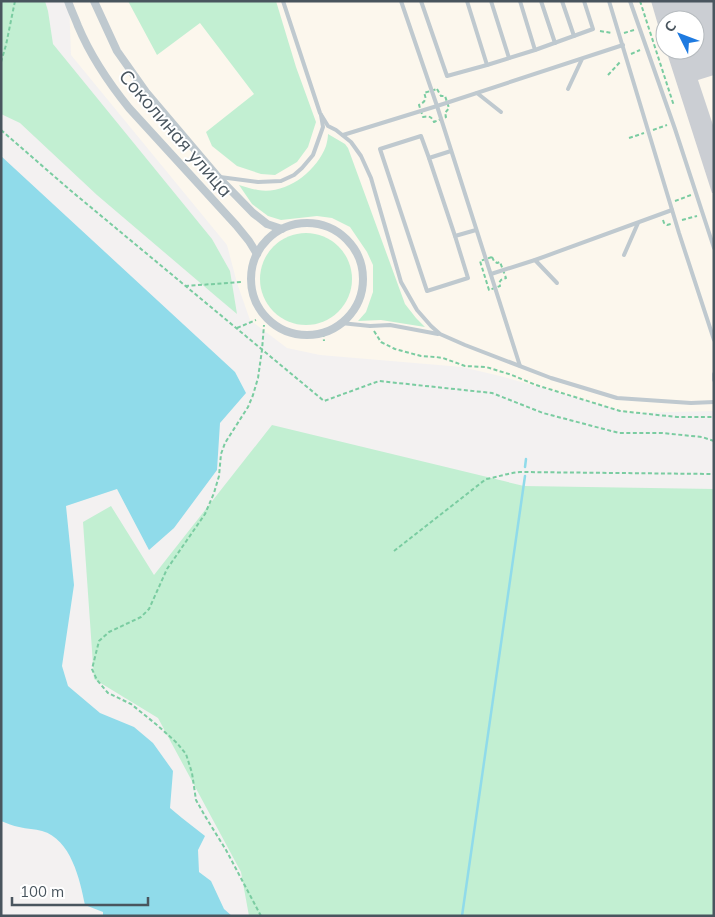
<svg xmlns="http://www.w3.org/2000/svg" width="715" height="917" viewBox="0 0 715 917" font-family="Mulish,sans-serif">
  <rect width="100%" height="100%" fill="#f3f1f1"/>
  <path fill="#fcf7ed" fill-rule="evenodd" d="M69,1H714V411L630,413L500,376L462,367L320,355L287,348L250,320L237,283L227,245L71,55ZM665,20H695V50H665Z"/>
  <g fill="#c2efd2">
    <path d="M1,1H45L48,11L53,44L212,239L230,271L237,314L218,298L97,195L20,123L1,114Z"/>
    <path d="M128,1H276L296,67L316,122L308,147L297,162L275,175L261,174L237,166L212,146L206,132L254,94L200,23L157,55Z"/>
    <path d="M328,134L345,144L348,148L405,304L416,318L425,327L381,320L358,321L366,312L373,292V265L367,252L350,227L332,218L317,216L281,220L268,216L252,204L239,185C245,187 251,189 258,190C286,195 316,172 326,146C327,142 328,138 328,134Z"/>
    <circle cx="306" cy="279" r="46"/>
    <path d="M272,425L524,486L714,489V916H249L241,872L158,718L94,679L83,522L111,506L154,575Z"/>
  </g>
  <path fill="#90dbea" d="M1,156L235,372L246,393L220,423L217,470L174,528L149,550L117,489L66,506L74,585L62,666L68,686L100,713L134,727L153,743L173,771L170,808L182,818L205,836L198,850L199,872L211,881L224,909L232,916H103V912L85,905C80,880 71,839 42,831C35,829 27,829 19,827C13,826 7,823 1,821Z"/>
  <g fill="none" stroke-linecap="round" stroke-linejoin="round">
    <g stroke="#90dbea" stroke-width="2.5">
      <path d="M525,467L526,459"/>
      <path d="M462,916L525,476"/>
    </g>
  </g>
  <path fill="#cbced3" d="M651,1H714V75L698,80L714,128V193H712L666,50H695V20H665V41L663,42Z"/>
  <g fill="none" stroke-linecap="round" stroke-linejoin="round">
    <g stroke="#7acca1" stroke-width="2" stroke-dasharray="4 2.5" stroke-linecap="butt">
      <path d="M640,1L674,106"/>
      <path d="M600,31L612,33"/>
      <path d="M624,33L634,30"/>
      <path d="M631,54L640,50"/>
      <path d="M1,62L6,45L15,1"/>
      <path d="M608,75L621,61"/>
      <path d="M437,89L441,96H445L449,108L445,113L446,117L434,122C431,116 429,116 423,117L419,105C425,102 427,99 424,93Z"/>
      <path d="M1,130L70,190L324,401L379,381L492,393L543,413L619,433H662L702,437L714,441"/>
      <path d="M653,130L667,125"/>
      <path d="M629,138L644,133"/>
      <path d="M675,201L691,195"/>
      <path d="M663,220L664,223L667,225L671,224"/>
      <path d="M682,220L697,216"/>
      <path d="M492,257L494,261L497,263L500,262L506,278L501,280L499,283L500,286L489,290L480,261Z"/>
      <path d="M185,286L242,282"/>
      <path d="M237,328L256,320"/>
      <path d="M374,331L381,342L395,349L421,356L436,357L443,358L465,366L486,367L512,375L536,385L620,411L677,417H714"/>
      <path d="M323,333L324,341"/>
      <path d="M394,551L486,479C498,477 508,473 520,472L714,474"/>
      <path d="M261,916L226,850L205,816L196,800L192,773L186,754L177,743L157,725L131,704L108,693L97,680L92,669L99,641L109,632L141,617L149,609L167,569L205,514L214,493L219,476L221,454L225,443L248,407L253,395L258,378L262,350L264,325"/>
    </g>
    <g stroke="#bfc9cf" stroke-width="4">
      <path d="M283,1L320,113L328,126L336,130L351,142L361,156L371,178L401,282L417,310L431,326L440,334L465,345L551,378L617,398L691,403L714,402"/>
      <path d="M401,1L437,106L520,366"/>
      <path d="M421,1L447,76L487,65"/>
      <path d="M467,1L487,65L535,50L520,1"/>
      <path d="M491,1L509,58"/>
      <path d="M541,1L555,43"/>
      <path d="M562,1L574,36"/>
      <path d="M609,1L679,233L714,340"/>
      <path d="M630,1L675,129L714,248"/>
      <path d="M535,50L593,29L584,1"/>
      <path d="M568,89L582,59"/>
      <path d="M477,93L501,112"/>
      <path d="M343,135L437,106L623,45"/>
      <path d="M451,151L429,158L455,236L476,230"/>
      <path d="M429,158L421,136L380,149L427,291L468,278L455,236"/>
      <path d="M220,177L258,182L281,181L294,175L302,168L313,155L323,127L321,115"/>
      <path d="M624,255L638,223"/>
      <path d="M535,260L557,283"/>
      <path d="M491,274L535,260L672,210"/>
      <path d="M341,323L370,326L390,325L438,334"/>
      <path d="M714,374V380"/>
    </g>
    <g stroke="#bfc9cf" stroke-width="8">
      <path d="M68,1C71,10 75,18 78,26C91,57 108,82 129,108L236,225L249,241L257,254"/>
      <path d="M94,1L117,51L146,92L218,177L253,213L267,224L282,229"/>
      <circle cx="307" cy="279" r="56"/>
    </g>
  </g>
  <g text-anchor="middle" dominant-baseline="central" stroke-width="4" stroke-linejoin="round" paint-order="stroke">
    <g font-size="19" fill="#49555e" stroke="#fff">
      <text transform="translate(176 133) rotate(49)">Соколиная улица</text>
    </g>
  </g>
  <rect width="715" height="917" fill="none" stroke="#49555e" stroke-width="5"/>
  <g transform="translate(680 35) rotate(312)"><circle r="24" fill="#ffffff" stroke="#b6bbbf"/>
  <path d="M0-4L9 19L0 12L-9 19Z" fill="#1e7ae0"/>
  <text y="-8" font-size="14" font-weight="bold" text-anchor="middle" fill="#49555e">С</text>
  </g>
  <path d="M12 897v8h136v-8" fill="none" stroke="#49555e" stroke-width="2.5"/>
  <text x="20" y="897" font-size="15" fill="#49555e" stroke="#ffffff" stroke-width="4" paint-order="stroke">100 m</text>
</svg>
